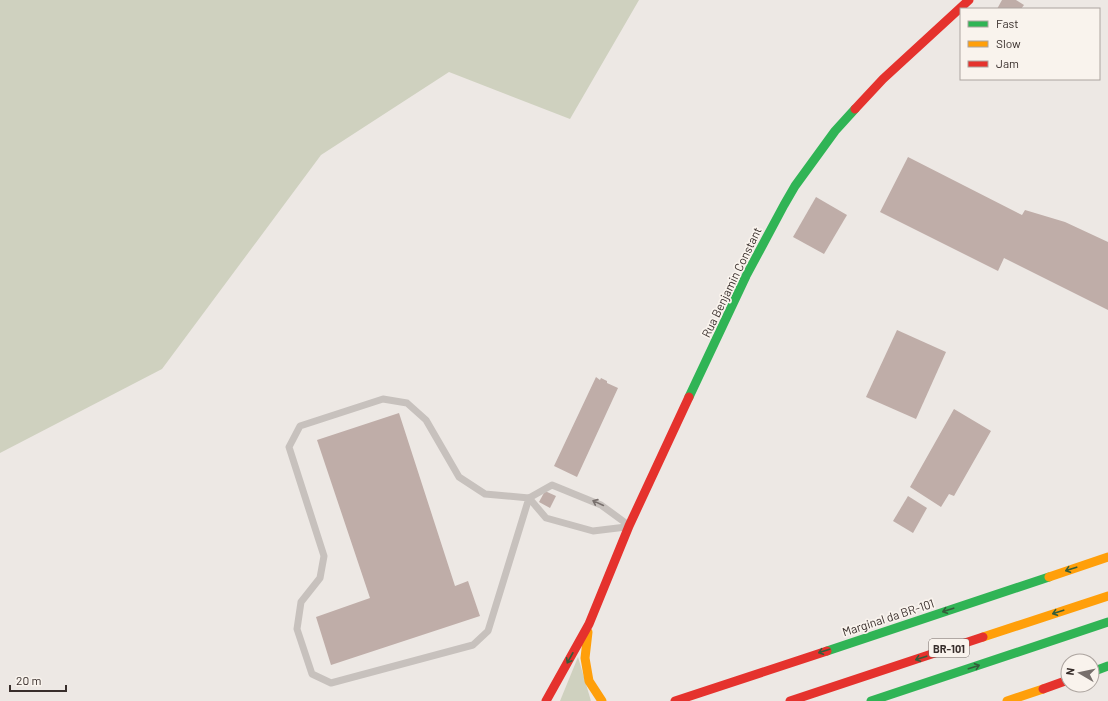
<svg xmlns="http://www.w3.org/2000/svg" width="1108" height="701" viewBox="0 0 1108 701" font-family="Barlow,sans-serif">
  <rect width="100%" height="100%" fill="#ede8e4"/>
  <g fill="#cfd1bf">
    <path d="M0,0H639L570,119L449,72L321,155L162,369L0,453Z"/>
    <path d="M578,657L591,701H560Z"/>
  </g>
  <g fill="#bfada8">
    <path d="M1002,0H1016L1024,5L1021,9H997Z"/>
    <path d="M908,157L1022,215L1025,210L1065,222L1108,242V310L1004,258L998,271L880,212Z"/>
    <path d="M816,197L847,215L824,254L793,237Z"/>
    <path d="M897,330L946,352L916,419L866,397Z"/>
    <path d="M596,377L600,380L601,378L607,381V383L618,388L577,477L554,466Z"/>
    <path d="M954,409L991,431L954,496L949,494L941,507L910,487Z"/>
    <path d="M399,413L455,586L468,581L480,616L331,665L316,617L370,598L317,440Z"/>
    <path d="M545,491L556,496L550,508L539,502Z"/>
    <path d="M908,496L927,508L913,533L893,521Z"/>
  </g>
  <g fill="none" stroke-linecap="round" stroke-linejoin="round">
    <g stroke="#c7c1bd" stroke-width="7">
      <path d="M529,498L488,631L473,645L331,683L312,674L297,629L301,602L320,578L324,556L289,447L300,426L383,399L407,403L426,420L459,477L485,494L529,498L552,485L601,505L627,524"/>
      <path d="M529,498L546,518L593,531L626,527"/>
    </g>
    <g stroke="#30b455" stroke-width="9">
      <path d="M689,397L746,276L784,205L795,186L835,131L855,109"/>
      <path d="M827,651L1049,577"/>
      <path d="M1092,672L1108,666"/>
      <path d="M871,701L1108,622"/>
    </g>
    <g stroke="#ff9f0a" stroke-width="9">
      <path d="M1049,577L1108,557"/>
      <path d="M588,632L585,658L589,681L602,701"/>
      <path d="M983,637L1108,596"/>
      <path d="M1007,701L1043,689"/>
    </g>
    <g stroke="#e5322d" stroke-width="9">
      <path d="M855,109L883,79L969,0"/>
      <path d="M1043,689L1068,680"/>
      <path d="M546,701L589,624L629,526L689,397"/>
      <path d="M675,701L827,651"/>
      <path d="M790,701L983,637"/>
    </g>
  </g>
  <defs><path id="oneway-shaft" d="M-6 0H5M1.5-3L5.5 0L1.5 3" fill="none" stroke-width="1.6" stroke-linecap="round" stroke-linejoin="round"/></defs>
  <use stroke="#78706d" href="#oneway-shaft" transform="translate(598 503) rotate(-155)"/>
  <g stroke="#355d3a">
    <use href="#oneway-shaft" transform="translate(1071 569) rotate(162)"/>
    <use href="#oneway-shaft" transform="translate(948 610) rotate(162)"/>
    <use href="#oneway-shaft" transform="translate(1058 612) rotate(162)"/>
    <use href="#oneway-shaft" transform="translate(824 651) rotate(162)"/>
    <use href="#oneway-shaft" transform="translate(570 658) rotate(119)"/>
    <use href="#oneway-shaft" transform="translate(921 658) rotate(162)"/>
    <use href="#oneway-shaft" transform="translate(974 667) rotate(-18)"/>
  </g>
  <g text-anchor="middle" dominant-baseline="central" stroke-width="3.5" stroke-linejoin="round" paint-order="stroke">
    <rect fill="#f9f3ed" stroke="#726965" stroke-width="1" x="929" y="639" width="40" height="18" rx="3"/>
    <g font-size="11" font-weight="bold" fill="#382e2b">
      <text x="949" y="648">BR-101</text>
    </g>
    <g font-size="12" fill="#382e2b" stroke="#f9f3ed">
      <text transform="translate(731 282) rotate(-64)">Rua Benjamin Constant</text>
      <text transform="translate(888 617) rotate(-18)">Marginal da BR-101</text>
    </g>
  </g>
  <rect x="960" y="8" width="140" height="72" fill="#f9f3ed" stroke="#aca49f"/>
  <rect x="968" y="21" width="20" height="6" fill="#30b455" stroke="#aca49f"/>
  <text x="996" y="28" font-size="12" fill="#382e2b">Fast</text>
  <rect x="968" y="41" width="20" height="6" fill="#ff9f0a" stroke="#aca49f"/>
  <text x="996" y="48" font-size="12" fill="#382e2b">Slow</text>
  <rect x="968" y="61" width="20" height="6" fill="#e5322d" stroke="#aca49f"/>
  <text x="996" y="68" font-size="12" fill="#382e2b">Jam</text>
  <g transform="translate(1080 673) rotate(279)"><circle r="19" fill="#f9f3ed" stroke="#aca49f"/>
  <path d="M0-3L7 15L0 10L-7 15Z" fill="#776f6c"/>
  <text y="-6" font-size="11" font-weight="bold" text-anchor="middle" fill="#382e2b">N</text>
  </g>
  <path d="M10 685v6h56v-6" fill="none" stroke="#382e2b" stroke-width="2"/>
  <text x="16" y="685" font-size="12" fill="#382e2b" stroke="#f9f3ed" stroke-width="3" paint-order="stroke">20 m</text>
</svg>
